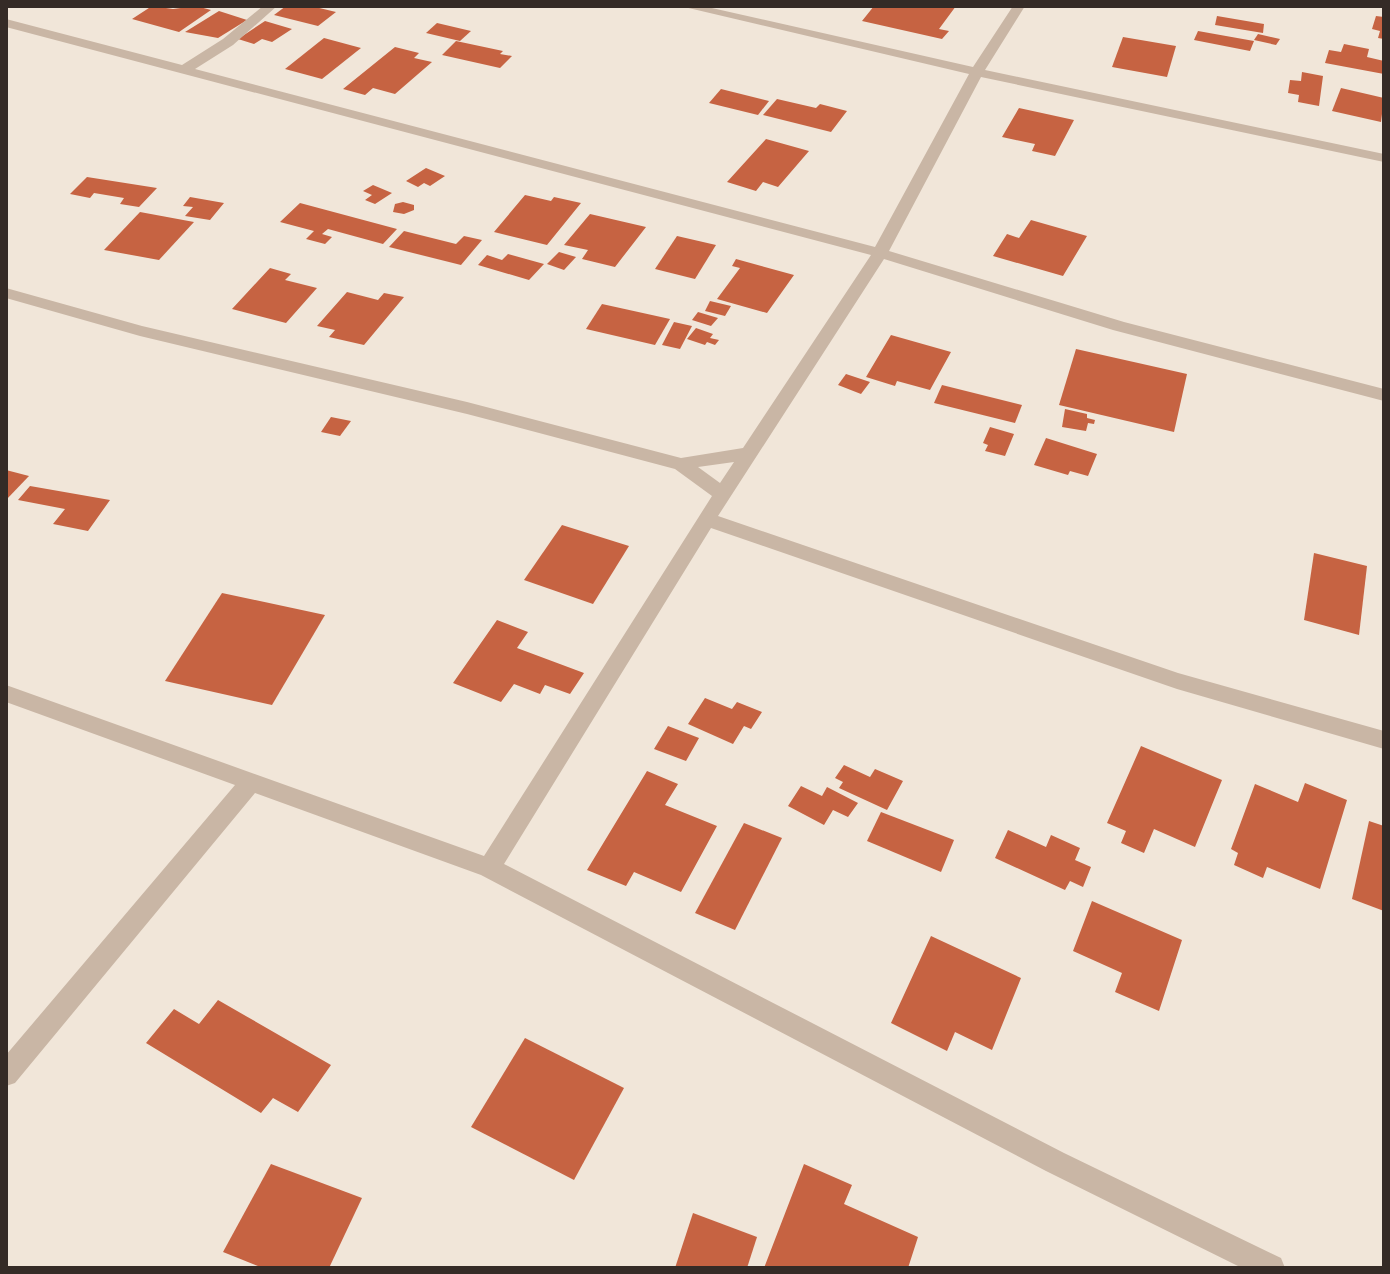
<svg xmlns="http://www.w3.org/2000/svg" width="1390" height="1274" viewBox="0 0 1390 1274" font-family="'Archivo Narrow',sans-serif">
  <rect width="100%" height="100%" fill="#f1e6d9"/>
  <g fill="#c66342">
    <path d="M152,6L173,9L196,6L211,10L179,32L132,19Z"/>
    <path d="M286,6H311L336,12L318,26L274,15Z"/>
    <path d="M874,6H956L939,29L949,31L942,39L862,21Z"/>
    <path d="M219,11L247,20L218,38L185,32Z"/>
    <path d="M1217,16L1264,24L1263,33L1215,25Z"/>
    <path d="M1376,16L1384,17V39L1378,38L1380,31L1372,29Z"/>
    <path d="M265,21L292,29L272,42L262,39L254,44L238,39Z"/>
    <path d="M437,23L471,31L460,41L426,33Z"/>
    <path d="M1198,31L1254,41L1250,51L1194,40Z"/>
    <path d="M1258,34L1280,39L1276,45L1254,40Z"/>
    <path d="M1123,37L1176,46L1167,77L1112,67Z"/>
    <path d="M324,38L361,48L322,79L285,69Z"/>
    <path d="M456,41L503,51L500,54L512,56L500,68L442,55Z"/>
    <path d="M1344,44L1369,49L1367,57L1384,61V74L1325,63L1329,50L1341,52Z"/>
    <path d="M395,47L419,53L414,58L432,62L395,94L373,88L365,95L343,89Z"/>
    <path d="M1302,72L1323,76L1319,106L1298,102L1299,95L1288,93L1290,80L1301,81Z"/>
    <path d="M1341,88L1384,98L1381,122L1332,111Z"/>
    <path d="M721,89L769,101L758,115L709,103Z"/>
    <path d="M777,99L816,108L820,104L847,111L831,132L763,115Z"/>
    <path d="M1019,108L1074,120L1055,156L1032,151L1035,144L1002,137Z"/>
    <path d="M766,139L809,151L778,187L763,182L756,191L727,182Z"/>
    <path d="M426,168L445,176L430,186L424,183L418,187L406,181Z"/>
    <path d="M87,177L157,188L139,207L120,204L124,198L94,193L90,198L70,194Z"/>
    <path d="M373,185L392,193L375,204L365,200L372,195L363,191Z"/>
    <path d="M525,195L551,201L554,197L581,203L547,245L494,232Z"/>
    <path d="M190,197L224,203L210,220L185,216L193,207L183,206Z"/>
    <path d="M403,202L414,205V210L404,214L393,212L395,204Z"/>
    <path d="M300,203L397,229L383,244L328,229L322,234L332,237L325,244L306,239L314,231L280,222Z"/>
    <path d="M140,212L194,222L159,260L104,250Z"/>
    <path d="M590,214L646,227L615,267L582,259L588,250L564,245Z"/>
    <path d="M1031,220L1087,236L1063,276L993,256L1007,234L1019,238Z"/>
    <path d="M404,231L456,244L464,236L482,240L461,265L389,247Z"/>
    <path d="M677,236L716,245L695,279L655,269Z"/>
    <path d="M559,252L576,257L564,270L547,264Z"/>
    <path d="M508,254L544,264L529,280L478,265L487,255L502,260Z"/>
    <path d="M736,259L794,275L767,313L717,299L740,268L732,266Z"/>
    <path d="M270,268L291,274L285,280L317,288L286,323L232,309Z"/>
    <path d="M347,292L378,300L384,293L404,297L364,345L329,337L335,330L317,326Z"/>
    <path d="M710,301L731,306L725,316L705,311Z"/>
    <path d="M602,304L670,319L655,345L586,329Z"/>
    <path d="M698,312L718,318L711,326L692,320Z"/>
    <path d="M674,322L692,326L680,349L662,345Z"/>
    <path d="M696,328L713,334L710,338L719,340L715,345L707,342L705,345L687,339Z"/>
    <path d="M891,335L951,352L930,390L897,381L895,386L866,377Z"/>
    <path d="M1076,349L1187,374L1174,432L1059,405Z"/>
    <path d="M846,374L870,382L861,394L838,385Z"/>
    <path d="M942,385L1022,405L1015,423L934,403Z"/>
    <path d="M1065,409L1087,414V418L1095,420L1094,424L1088,423L1086,431L1062,427Z"/>
    <path d="M331,417L351,421L340,436L321,432Z"/>
    <path d="M990,427L1014,434L1005,456L985,451L988,445L983,443Z"/>
    <path d="M1046,438L1097,454L1088,476L1070,471L1068,475L1034,465Z"/>
    <path d="M6,470L29,476L6,500Z"/>
    <path d="M30,486L110,500L88,531L53,524L65,509L18,500Z"/>
    <path d="M562,525L629,546L593,604L524,580Z"/>
    <path d="M1314,553L1367,566L1359,635L1304,620Z"/>
    <path d="M222,593L325,615L272,705L165,681Z"/>
    <path d="M497,620L528,632L517,648L584,673L570,694L545,685L540,694L514,684L501,702L453,683Z"/>
    <path d="M705,698L732,709L737,702L762,712L751,729L744,726L733,744L688,724Z"/>
    <path d="M668,726L699,738L686,761L654,749Z"/>
    <path d="M1141,746L1222,780L1195,847L1154,829L1144,853L1121,843L1126,831L1107,823Z"/>
    <path d="M844,765L870,777L875,769L903,781L887,810L839,788L843,782L835,778Z"/>
    <path d="M647,771L678,784L665,805L717,826L681,892L634,872L626,886L587,870Z"/>
    <path d="M1305,783L1347,800L1320,889L1267,867L1263,878L1234,865L1238,853L1231,849L1255,784L1298,802Z"/>
    <path d="M801,786L822,796L827,787L858,803L848,817L833,810L824,825L788,806Z"/>
    <path d="M881,812L954,840L941,872L867,841Z"/>
    <path d="M1369,821L1384,826V911L1352,899Z"/>
    <path d="M744,823L782,838L735,930L695,913Z"/>
    <path d="M1008,830L1046,847L1051,835L1080,848L1075,860L1091,867L1083,887L1070,881L1065,890L995,858Z"/>
    <path d="M1092,901L1182,940L1159,1011L1115,992L1122,973L1073,951Z"/>
    <path d="M931,936L1021,978L992,1050L955,1032L947,1051L891,1023Z"/>
    <path d="M218,1000L331,1065L298,1112L273,1098L261,1113L146,1043L174,1009L199,1024Z"/>
    <path d="M525,1038L624,1088L574,1180L471,1127Z"/>
    <path d="M271,1164L362,1198L329,1268H263L223,1252Z"/>
    <path d="M804,1164L852,1185L844,1204L918,1237L908,1268H764Z"/>
    <path d="M693,1213L757,1237L747,1268H675Z"/>
  </g>
  <g fill="none" stroke-linecap="round" stroke-linejoin="round">
    <path fill="#c9b6a5" fill-rule="evenodd" d="M263,6H277L233,45L195,69L875,247L969,74L680,6H703L973,67L1013,6H1025L985,70L1384,154V162L981,77L889,251L1124,322L1384,389V401L1113,330L884,259L718,516L1178,673L1384,731V749L1177,689L711,528L504,864L1064,1153L1281,1258L1285,1268H1242L1046,1171L481,875L255,793L15,1083L6,1086V1055L235,785L6,702V685L484,856L712,496L675,469L467,414L140,336L6,298V288L142,326L467,402L681,458L743,448L871,255L6,27V19L182,65L223,39ZM734,462L720,483L698,467Z"/>
  </g>
  <rect width="1390" height="1274" fill="none" stroke="#352b26" stroke-width="16"/>
</svg>
